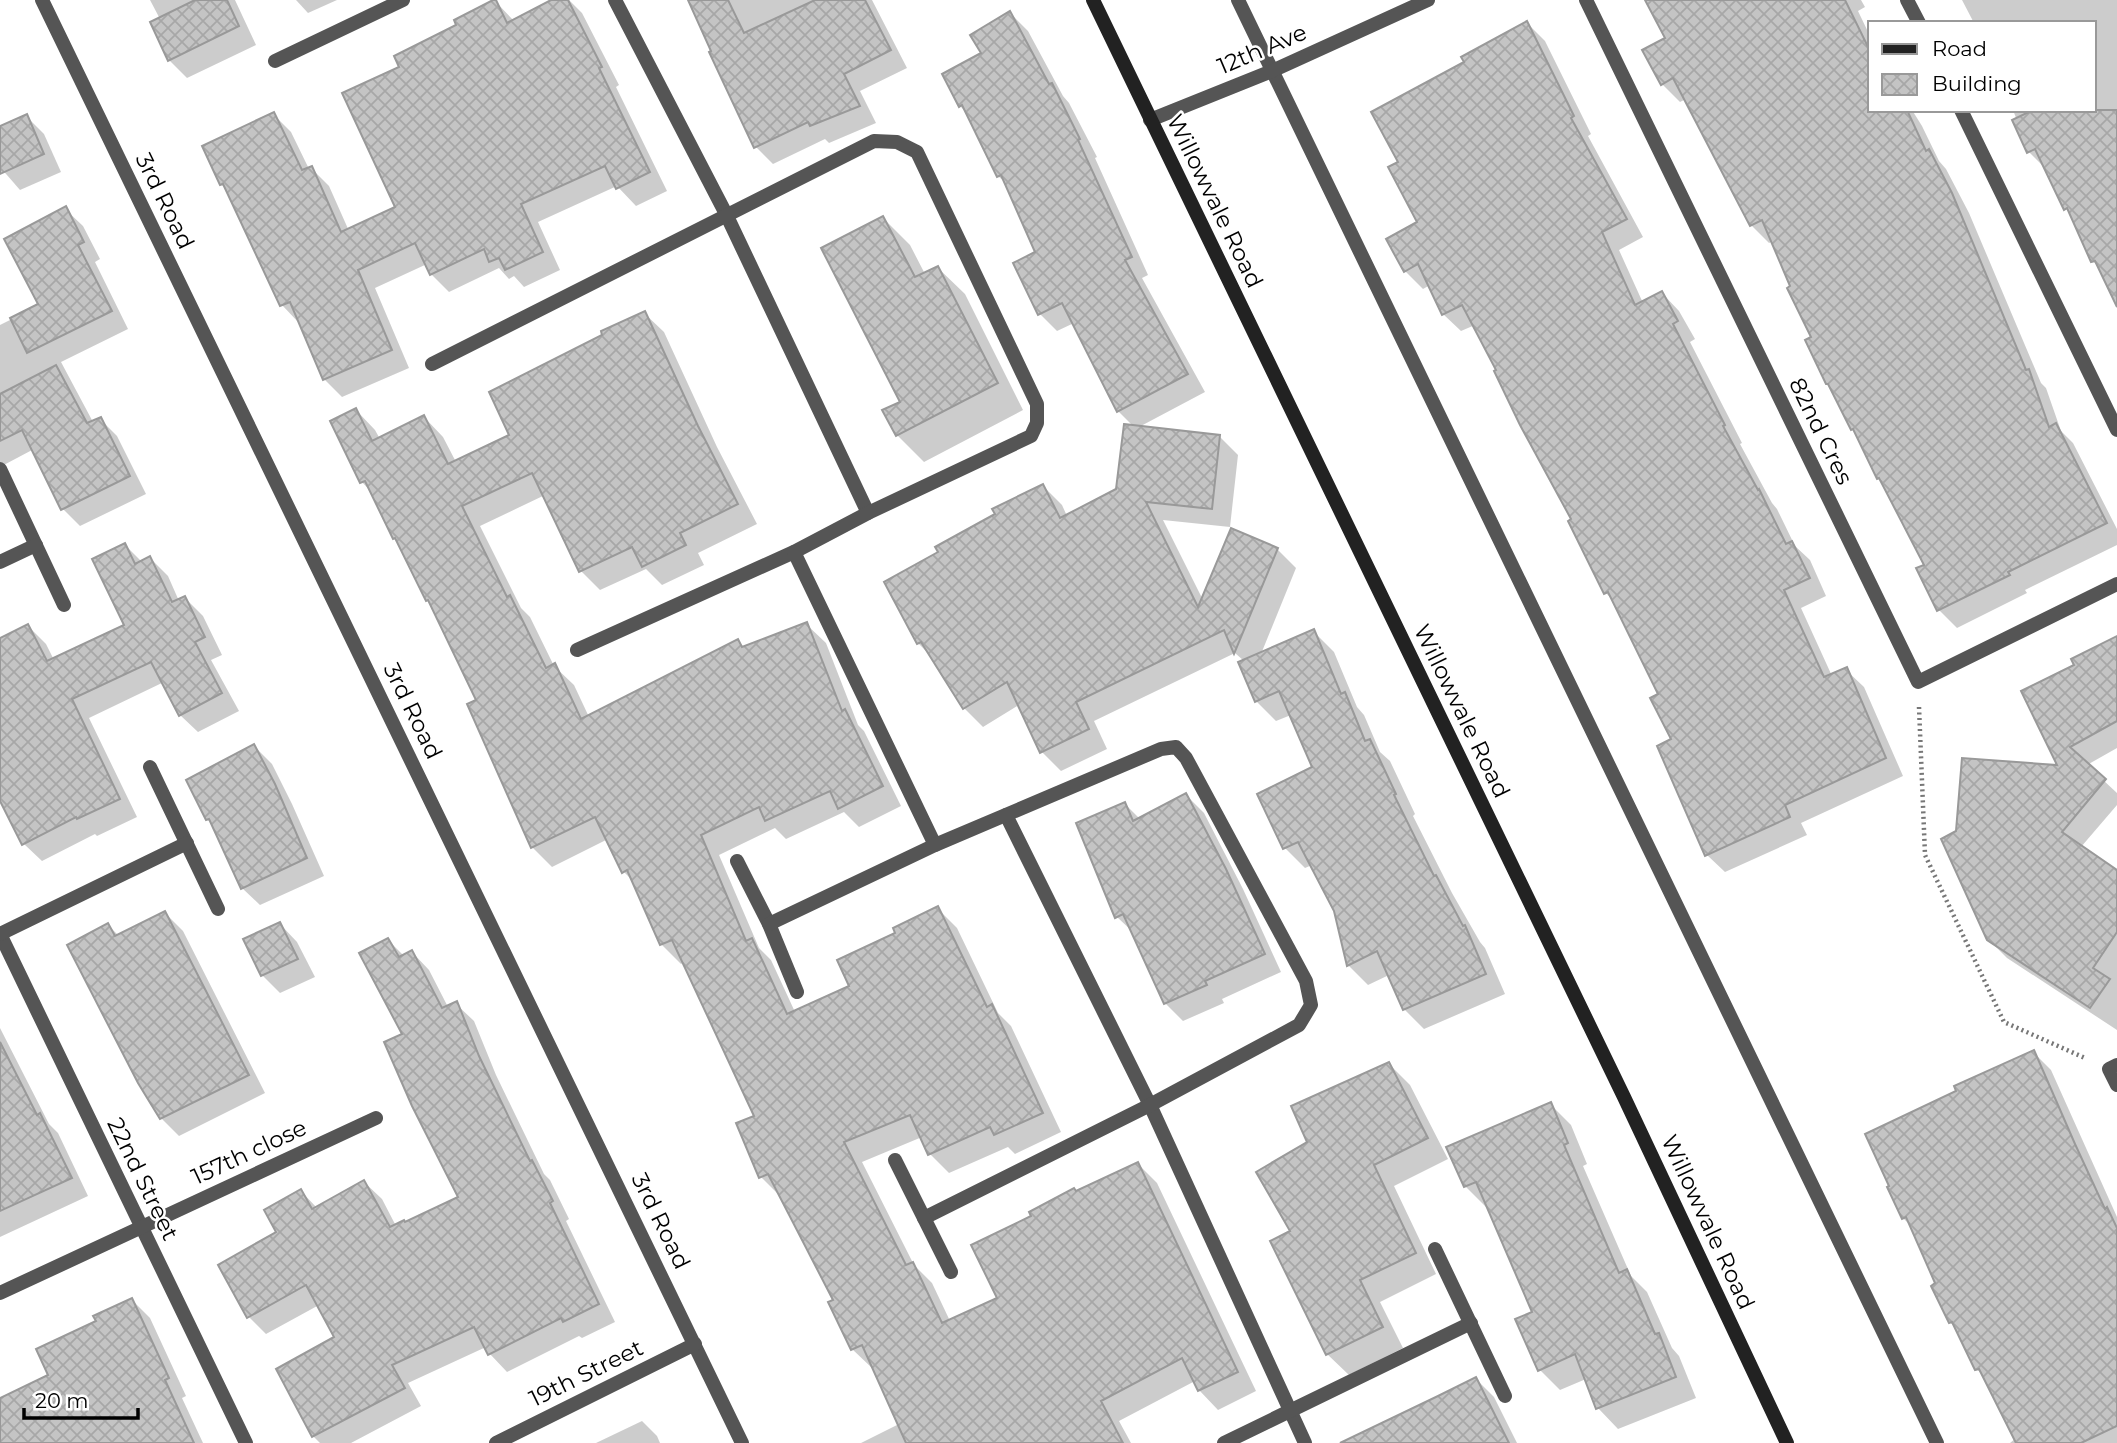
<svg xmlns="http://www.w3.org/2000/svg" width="2117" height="1443" viewBox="0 0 2117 1443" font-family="Montserrat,sans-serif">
  <defs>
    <pattern id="building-cross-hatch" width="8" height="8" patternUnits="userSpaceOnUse" patternTransform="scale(1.75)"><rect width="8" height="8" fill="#c4c4c4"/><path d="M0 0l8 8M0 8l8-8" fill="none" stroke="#a7a7a7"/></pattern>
  </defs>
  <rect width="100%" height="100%" fill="#fff"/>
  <g fill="#0003">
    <path d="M150,0H235L256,45L187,78L169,60L160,19Z"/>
    <path d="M296,0H337L308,13Z"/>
    <path d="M555,0H569L582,13L619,85L616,87L667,191L636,206L617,186L538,222L560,270L524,287L514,276L509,279L499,268L449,292L431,274L427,264L375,288L409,368L342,397L324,379L299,323L282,305L227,189L222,184L273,114L291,132L309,169L311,168L329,186L349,231L398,208L401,68L495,1L514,21Z"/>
    <path d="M689,0H872L907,68L860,91L876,123L829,143L825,139L773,164L756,147Z"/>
    <path d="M1647,0H1861L1865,7L1858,11L1870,36V110H1912L1922,126L1939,161L1946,169L1969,213L2041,383L2046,388L2061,431L2073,443L2117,529V545L2025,590L2027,593L1957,628L1939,610L1919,569L1926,565L1832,388L1773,241L1769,243L1751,225L1686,99L1680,102L1662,84L1668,39Z"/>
    <path d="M1962,0H2117V303L2101,269L2093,261L2072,215L2066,209L2047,170L2029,152L2013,110H2094V23H1974Z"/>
    <path d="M1010,13L1028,31L1063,96L1069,103L1097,157L1095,158L1148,275L1142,278L1205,392L1139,427L1219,436L1238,455L1230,527L1163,520L1203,600L1277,549L1296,568L1261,654L1313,631L1334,652L1357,707L1364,715L1380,752L1390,761L1415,814L1413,816L1452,893L1480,942L1485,948L1505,994L1424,1029L1404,1009L1389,975L1368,985L1348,965L1335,910L1312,865L1305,868L1285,848L1314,768L1291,715L1276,721L1256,701L1244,661L1235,653L1094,721L1107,749L1061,771L1042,752L1019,705L983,727L964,708L932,657L918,643L941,553L1043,486L1062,505L1067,516L1118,490L1134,427L1118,411L1074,323L1057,331L1040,314L1037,253L1007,184L998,176L968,114L960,106L983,54Z"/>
    <path d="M1527,23L1545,41L1591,134L1588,136L1643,237L1619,250L1643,303L1662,293L1679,311L1695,339L1690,342L1742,443L1740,444L1772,503L1777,509L1795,546L1810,560L1826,596L1801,608L1832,676L1846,670L1864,687L1903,776L1801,823L1807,835L1725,872L1707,855L1660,695L1616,604L1606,593L1570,522L1574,520L1475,325L1461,331L1443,314L1430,285L1423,289L1405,271L1419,222L1400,163L1466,63Z"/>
    <path d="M26,116L44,134L61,172L20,190L0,167V128Z"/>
    <path d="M65,209L83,226L100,259L95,262L128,329L61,362L93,422L100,419L117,436L146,494L80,526L63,509L34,449L0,467V325L40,305Z"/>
    <path d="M883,218L910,245L925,274L938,268L965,294L1023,410L924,462L897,435L902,402Z"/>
    <path d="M644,313L664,332L717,447L757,524L698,553L704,565L662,585L646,569L600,590L581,571L545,495L480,526L521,608L530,617L554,666L574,685L589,717L738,641L745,648L806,624L826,643L858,725L864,731L901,806L859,827L844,812L786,839L775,828L719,855L759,948L771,960L795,1012L852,987L897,934L938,909L957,928L998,1013L1011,1026L1061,1132L1015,1154L1008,1147L949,1173L930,1154L922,1137L862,1162L914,1265L932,1283L950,1321L999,1299L1076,1193L1138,1164L1157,1183L1256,1391L1218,1410L1199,1390L1195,1381L1119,1421L1131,1443H861L899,1424L874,1367L872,1368L852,1349L835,1301L780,1196L761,1177L756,1116L684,962L681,964L661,944L634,882L624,872L608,839L552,867L532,847L479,701L432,605L427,600L399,543L394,538L373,494L362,482L356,410L375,430L380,439L424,417L443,437L456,462L512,436Z"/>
    <path d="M125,545L142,562L150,558L168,576L179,601L185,598L203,616L222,655L211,660L239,711L198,732L180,715L164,682L89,718L137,817L97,836L95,834L42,861L24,844L0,797V640L28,626L46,644L54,660L126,626Z"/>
    <path d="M2117,644V748L2087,765L2117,793V805L2081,847L2117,872V1030L2007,958L1988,939L2060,767Z"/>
    <path d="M254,746L272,764L292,804L324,876L260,905L242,888L215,826L208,819Z"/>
    <path d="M1186,795L1204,813L1243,889L1281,972L1222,999L1224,1003L1183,1021L1165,1003L1134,933L1117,917L1125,804L1140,819Z"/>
    <path d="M165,913L183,931L265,1093L179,1136L161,1118L108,925L119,936Z"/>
    <path d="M280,924L297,942L315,977L280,993L262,975L245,940Z"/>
    <path d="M388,940L404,956L412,952L429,970L448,1007L456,1004L474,1021L496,1075L544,1174L550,1180L569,1219L566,1221L615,1322L582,1338L579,1336L507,1372L490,1354L486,1347L408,1383L421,1406L351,1443H320L313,1436L336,1337L319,1305L266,1334L249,1317L279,1233L301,1191L317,1208L364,1182L382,1199L396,1226L406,1224L460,1198L404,1035Z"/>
    <path d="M0,1028L49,1124L58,1133L88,1196L0,1237Z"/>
    <path d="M2033,1052L2051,1070L2117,1217V1443H2010L2016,1438L1985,1378L1977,1369L1957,1329L1950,1322L1938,1284L1912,1227L1903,1218L1958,1092Z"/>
    <path d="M1389,1064L1410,1085L1448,1159L1394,1186L1436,1274L1380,1302L1403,1348L1349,1375L1327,1354L1293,1232L1309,1143Z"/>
    <path d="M1550,1104L1571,1125L1587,1164L1583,1166L1631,1276L1647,1292L1672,1348L1679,1356L1696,1398L1618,1429L1598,1408L1586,1379L1560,1390L1540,1370L1534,1312L1488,1206L1486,1207L1465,1186L1449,1148Z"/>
    <path d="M132,1300L150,1318L186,1396L182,1398L203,1443H4L0,1434V1400L50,1376L98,1322Z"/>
    <path d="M1476,1379L1494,1397L1517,1443H1372Z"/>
    <path d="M642,1421L657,1436L660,1443H596Z"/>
  </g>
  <g fill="url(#building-cross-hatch)" stroke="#999" stroke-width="2">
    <path d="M195,0H227L239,26L168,61L150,22Z"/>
    <path d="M493,0H496L507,23L551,0H568L602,67L599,68L650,172L616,189L605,166L521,204L543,252L505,270L499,258L489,262L484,249L430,275L415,243L358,270L392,350L323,380L290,302L280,306L223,184L220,185L202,146L274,112L302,170L312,166L341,232L395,207L342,93L399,67L394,56L456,25L454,20Z"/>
    <path d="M688,0H728L744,33L815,0H865L891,50L844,74L860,106L810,126L808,122L754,148L709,52L711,51Z"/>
    <path d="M1645,0H1845L1870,51V110H1907L1926,151L1929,149L1952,193L2026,370L2029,369L2049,427L2056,423L2107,523L2008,572L2010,575L1937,611L1916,568L1924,565L1879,478L1877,479L1853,429L1851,430L1828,384H1826L1805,340L1811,337L1787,288L1790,286L1762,220L1750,226L1673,78L1661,85L1642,50L1665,38Z"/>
    <path d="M1010,11L1049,84L1052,83L1080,139L1078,140L1132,257L1125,260L1188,374L1117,412L1062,303L1038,315L1013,263L1035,252L1001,175L997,177L962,105L959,107L942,74L981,53L970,35Z"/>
    <path d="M1527,21L1574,116L1571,118L1627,219L1602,232L1635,305L1662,291L1678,321L1673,324L1725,425L1723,426L1758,490L1759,489L1786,544L1792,541L1810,578L1784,590L1824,677L1847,667L1886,758L1785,805L1790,817L1705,856L1657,746L1671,739L1650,698L1658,694L1608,592L1604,594L1568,521L1571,519L1520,425L1494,371L1496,370L1462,305L1442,315L1418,264L1404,272L1386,239L1417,222L1388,167L1398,162L1371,112L1464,62L1461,57Z"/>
    <path d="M2033,110H2117V307L2095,261L2091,262L2067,208L2064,210L2035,149L2027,153L2012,120Z"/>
    <path d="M27,114L44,154L0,174V126Z"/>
    <path d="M66,206L84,242L78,245L112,311L27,353L10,318L38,304L4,239Z"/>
    <path d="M883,216L915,277L938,266L998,383L896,436L882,410L900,402L821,248Z"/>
    <path d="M645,311L698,426L738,504L680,533L686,545L642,567L632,547L579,572L532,473L462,506L507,597L510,595L546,668L555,663L581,719L738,639L742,647L807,622L842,711L845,709L883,786L838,809L830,791L765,821L759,807L701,835L746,941L752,938L787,1014L849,986L837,960L895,933L893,928L938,906L987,1007L992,1004L1043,1113L994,1135L990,1127L928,1155L910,1115L844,1142L906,1265L913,1262L942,1323L997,1298L971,1245L1031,1216L1029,1212L1074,1188L1076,1191L1138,1162L1238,1372L1198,1391L1182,1358L1101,1401L1123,1443H906L862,1345L851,1350L828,1302L833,1300L768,1174L759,1178L736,1123L754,1116L672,940L660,945L627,870L622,873L595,817L531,848L467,704L476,700L428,600L426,601L395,538L393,539L365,481L360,483L330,421L356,408L372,441L424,415L448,464L509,435L489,392L602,335L601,331Z"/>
    <path d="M56,365L87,423L101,417L130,476L61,510L22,430L0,441V394Z"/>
    <path d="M1124,424L1220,435L1212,509L1146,502L1198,607L1231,528L1278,548L1234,654L1224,630L1076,702L1089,729L1040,753L1007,682L963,709L921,642L917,644L884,582L938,552L935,547L995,514L992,509L1043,484L1060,518L1116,489Z"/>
    <path d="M125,543L135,564L150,556L172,602L185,596L205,637L195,642L222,693L179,716L151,662L72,699L120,799L77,819L76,817L22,845L0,801V638L28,624L47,661L124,625L92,559Z"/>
    <path d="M1314,629L1341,694L1345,692L1365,741L1370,739L1396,794L1394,795L1434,876L1436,875L1463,926L1465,925L1486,974L1403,1010L1377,951L1347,966L1334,911L1298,842L1283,849L1257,794L1312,767L1279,691L1255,702L1238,662Z"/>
    <path d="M2117,636V721L2070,747L2106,779L2062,832L2117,870V932L2093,968L2110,979L2090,1008L1987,940L1941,839L1956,831L1962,758L2057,765L2021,691L2074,665L2071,659Z"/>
    <path d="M254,744L275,784L307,858L241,889L209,819L206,820L186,780Z"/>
    <path d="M1186,793L1226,869L1265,954L1205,981L1207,985L1164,1004L1123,914L1115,918L1076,823L1125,802L1133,821Z"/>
    <path d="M165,911L249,1075L160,1119L138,1083L67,945L108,923L115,936Z"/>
    <path d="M280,922L298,959L261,976L243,939Z"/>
    <path d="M388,938L399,957L412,950L442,1008L457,1001L479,1056L530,1161L532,1160L553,1201L550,1203L599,1304L563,1322L561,1318L488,1355L474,1327L392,1365L405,1388L312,1437L276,1369L334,1337L306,1285L247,1318L218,1265L276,1232L264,1210L301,1189L312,1209L364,1180L390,1227L404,1220L405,1222L458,1197L412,1106L384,1042L402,1034L359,953Z"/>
    <path d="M0,1042L37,1115L40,1113L72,1178L0,1211Z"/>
    <path d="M2034,1050L2075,1144L2105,1209L2107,1207L2117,1228V1426L2081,1443H2016L1979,1369L1975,1370L1952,1322L1949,1323L1931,1286L1935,1283L1906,1217L1902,1219L1887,1187L1889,1186L1865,1134L1956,1091L1954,1086Z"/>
    <path d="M1389,1062L1428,1138L1374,1165L1416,1253L1360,1280L1383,1327L1326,1355L1270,1241L1290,1231L1256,1172L1307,1142L1291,1106Z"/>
    <path d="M1551,1102L1568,1143L1564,1145L1619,1273L1627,1269L1655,1334L1659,1333L1676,1377L1596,1409L1575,1354L1538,1371L1515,1319L1532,1312L1476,1182L1464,1187L1446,1147Z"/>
    <path d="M132,1298L169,1378L165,1380L194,1443H0V1398L48,1375L36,1349L96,1321L93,1316Z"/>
    <path d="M1476,1377L1509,1443H1340L1438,1396Z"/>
  </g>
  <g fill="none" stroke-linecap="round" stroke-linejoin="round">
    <path stroke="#777" stroke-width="4.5" stroke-dasharray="2 3.5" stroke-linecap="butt" d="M1919,707L1925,855L2004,1022L2085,1058"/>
    <g stroke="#555" stroke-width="14">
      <path d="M42,0L742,1443"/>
      <path d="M615,0L726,214L868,513"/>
      <path d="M1238,0L1937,1443"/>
      <path d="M1586,0L1918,682L2117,584"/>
      <path d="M1907,0L1919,23"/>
      <path d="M275,61L403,0"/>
      <path d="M1961,110L2117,430"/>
      <path d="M1150,120L1272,71L1428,0"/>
      <path d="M432,364L874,141L897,142L917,152L1037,404V423L1031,436L868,513L794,552L577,650"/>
      <path d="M0,469L64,605"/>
      <path d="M794,552L935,845"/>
      <path d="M0,562L36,545"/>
      <path d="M150,767L218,909"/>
      <path d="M1006,815L1150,1105L1305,1443"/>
      <path d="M737,861L769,924L797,992"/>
      <path d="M769,924L935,845L1161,749L1176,747L1186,758L1306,981L1311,1005L1299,1025L1150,1105L924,1218"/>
      <path d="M0,934L246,1443"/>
      <path d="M0,934L187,843"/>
      <path d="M2117,1065L2109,1069L2117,1085"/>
      <path d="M895,1160L951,1272"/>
      <path d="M1435,1249L1505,1396"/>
      <path d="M0,1293L376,1118"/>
      <path d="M496,1443L695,1344"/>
      <path d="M1224,1443L1471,1323"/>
    </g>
    <path stroke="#222" stroke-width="14" d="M1093,0L1624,1097L1787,1443"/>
  </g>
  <g text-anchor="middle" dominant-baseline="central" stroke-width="5" stroke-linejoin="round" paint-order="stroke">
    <g font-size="23" fill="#000" stroke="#fff">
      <text transform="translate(1262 49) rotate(-23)">12th Ave</text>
      <text transform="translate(165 201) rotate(64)">3rd Road</text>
      <text transform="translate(1215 201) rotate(64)">Willowvale Road</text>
      <text transform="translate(1821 431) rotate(64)">82nd Cres</text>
      <text transform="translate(413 711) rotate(64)">3rd Road</text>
      <text transform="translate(1462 711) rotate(64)">Willowvale Road</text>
      <text transform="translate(249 1152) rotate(-25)">157th close</text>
      <text transform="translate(143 1179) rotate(64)">22nd Street</text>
      <text transform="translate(661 1221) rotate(64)">3rd Road</text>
      <text transform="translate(1708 1222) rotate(65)">Willowvale Road</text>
      <text transform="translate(586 1373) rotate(-26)">19th Street</text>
    </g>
  </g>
  <rect x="1868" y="21" width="228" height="91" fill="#ffffff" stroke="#999999" stroke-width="2"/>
  <rect x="1882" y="44" width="35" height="10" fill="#222222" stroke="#999999" stroke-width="2"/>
  <text x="1932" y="56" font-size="21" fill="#000000">Road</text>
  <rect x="1882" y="74" width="35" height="21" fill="url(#building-cross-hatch)" stroke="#999999" stroke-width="2"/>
  <text x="1932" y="91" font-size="21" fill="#000000">Building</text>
  <path d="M24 1408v10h114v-10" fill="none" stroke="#000000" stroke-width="3.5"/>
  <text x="35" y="1408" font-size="21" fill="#000000" stroke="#ffffff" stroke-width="5" paint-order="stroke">20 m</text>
</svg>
